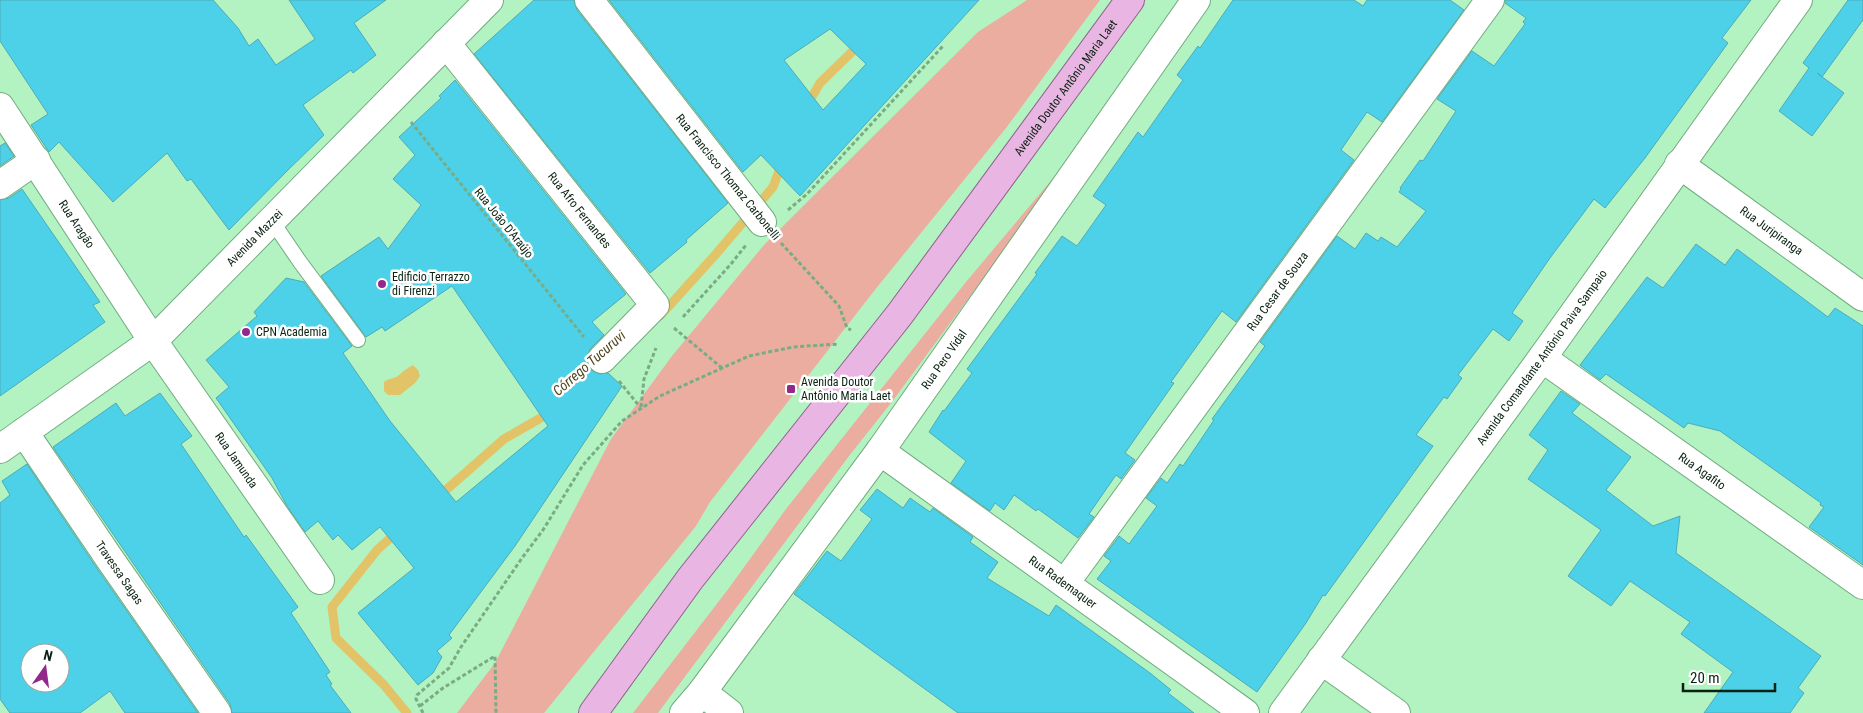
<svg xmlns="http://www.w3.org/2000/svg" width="1863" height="713" viewBox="0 0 1863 713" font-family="'Roboto Condensed',sans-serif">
  <rect width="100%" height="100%" fill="#b3f2c1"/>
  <g fill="#ebada0">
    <path d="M1027,0H1100L1006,128L874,291L710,502L696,526L544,713H457L495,663L611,439L672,356L764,245L978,32Z"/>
    <path d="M1130,80L891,403L849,456L658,713H633L729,588L786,509L966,282L1054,177Z"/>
  </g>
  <path fill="#e2c367" d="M413,365L418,370L420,376L415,383L400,395H388L384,391V382C389,378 395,379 399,375C404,371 407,368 413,365Z"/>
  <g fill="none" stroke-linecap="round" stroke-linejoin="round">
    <g stroke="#e2c367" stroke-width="9">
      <path d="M807,105L820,83L860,44"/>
      <path d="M660,316L716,254L773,187L782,163"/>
      <path d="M438,497L504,439L551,412"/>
      <path d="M398,531L377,550L332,607L336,638L384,685L407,713"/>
    </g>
  </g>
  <g fill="#4cd1e8" stroke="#4dabbb" fill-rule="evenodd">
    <path d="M0,0H213L238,28L249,46L258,39L276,65L315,39L289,0H386L354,23L376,55L353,73L351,70L303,105L324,135L288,170L229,230L191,179L187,181L167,153L113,202L59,142L49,152L31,125L48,114L0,41Z"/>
    <path d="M534,0H574L577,10L728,203L686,240L687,242L650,273L474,54Z"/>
    <path d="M609,0H979L800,196L761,155L743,172ZM830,29L866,64L823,110L784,60Z"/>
    <path d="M1233,0H1354L1363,6L1367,0H1450L1464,10L1382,122L1367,112L1341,150L1354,160L1236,322L1222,311L1171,382L1174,383L1125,453L1135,460L1121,479L1116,475L1089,514L1094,517L1078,538L1038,509L1036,511L1014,495L1004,510L995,503L990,511L951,483L966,461L929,432L943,410L944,411L972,373L967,369L1037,274L1035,273L1062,236L1077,246L1106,205L1093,196L1138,132L1143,137L1183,80L1177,75L1198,46L1200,48Z"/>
    <path d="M1505,0H1751L1722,38L1728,43L1645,158L1605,208L1594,199L1550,258L1512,313L1523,321L1509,341L1493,329L1458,375L1462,378L1447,399L1444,397L1416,435L1433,446L1325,596L1323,595L1306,623L1257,692L1097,579L1111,561L1104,556L1119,536L1129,544L1157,506L1146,498L1161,478L1167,483L1180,464L1183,466L1214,420L1212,419L1265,346L1260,342L1337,236L1355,249L1366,233L1378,241L1381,237L1397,247L1426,211L1399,192L1401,189L1400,188L1420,160L1423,161L1456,111L1437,99L1472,51L1494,66L1525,24L1523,22L1526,18L1505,3Z"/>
    <path d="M1848,0H1863V20L1822,77L1817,73L1844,93L1812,136L1779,111L1809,68L1803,63Z"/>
    <path d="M455,80L626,294L592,322L604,335L591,348L587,356V364L591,370L599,374L608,373L622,386L515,546L449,635L452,638L437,651L442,657L433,673L418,685L358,613L414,568L380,527L352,550L338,535L333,540L318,521L305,532L287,506L272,478L216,398L229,387L206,360L257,316L254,312L286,278L304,282L352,346L343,353L390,421L456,502L548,426L452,286L385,331L382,327L366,337L321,276L379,237L388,249L421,205L393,179L415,155L399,137L441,98L439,96Z"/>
    <path d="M5,143L14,156L0,166V146Z"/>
    <path d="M22,189L100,302L93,305L105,322L0,396V200L9,198Z"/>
    <path d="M1696,244L1725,265L1737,249L1828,317L1835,308L1863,326V565L1809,527L1824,507L1820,505L1821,503L1720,431L1688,423L1684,428L1606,374L1600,380L1580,365L1647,277L1663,288Z"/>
    <path d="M1561,391L1580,404L1572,413L1631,457L1606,490L1653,526L1680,516L1676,553L1821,656L1798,688L1804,693L1790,713H1704L1733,672L1681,634L1690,622L1630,581L1611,606L1568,576L1601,530L1528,479L1548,450L1529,435Z"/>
    <path d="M160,393L192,436L181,444L244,537L246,535L298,607L291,613L330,672L326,675L332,684L330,685L351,713H232L230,704L53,447L116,403L125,416Z"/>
    <path d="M27,464L96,567L198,713H125L110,691L80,713H10L0,699V503L10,495L2,481ZM30,653H60V683H30Z"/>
    <path d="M877,489L903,508L910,498L930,512L933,508L973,537L970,542L998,562L987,578L1049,616L1056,605L1150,673L1171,690L1168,693L1194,713H958L794,594L827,551L841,561L872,519L860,510Z"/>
  </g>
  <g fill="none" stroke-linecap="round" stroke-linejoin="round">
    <g stroke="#71ac7f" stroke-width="16">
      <path id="service" d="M272,221L300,262L358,340"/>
    </g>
    <g stroke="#71ac7f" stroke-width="30">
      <g id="minor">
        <path d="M589,0L762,222"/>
        <path id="s1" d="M446,43L655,305L602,359"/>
        <path id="s2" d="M0,107L153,341L320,580"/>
        <path id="s3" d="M1679,164L1863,297"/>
        <path d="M0,185L36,160"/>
        <path id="s4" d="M1542,358L1863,585"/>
        <path id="s5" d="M24,432L109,558L217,713"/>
        <path id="s6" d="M880,451L1245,713"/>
        <path id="s7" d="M1065,583L1490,0"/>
        <path d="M1321,660L1396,713"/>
        <path d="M702,692L729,713"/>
        <path id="s8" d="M684,713L702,692L880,451L1196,0"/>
        <path id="s9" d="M1283,713L1542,358L1798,0"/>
      </g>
    </g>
    <g stroke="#71ac7f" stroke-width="30">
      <g id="tertiary">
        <path id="s10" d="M0,449L153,341L489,0"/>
      </g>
    </g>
    <g stroke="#90618d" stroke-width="30">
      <g id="primary">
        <path id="s11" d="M593,713L690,579L900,314L1130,0"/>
      </g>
    </g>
    <g stroke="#79ac85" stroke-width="3" stroke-dasharray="4 2.5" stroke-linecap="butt">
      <path d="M411,122L584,337"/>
      <path d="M788,210L807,194L943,46"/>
      <path d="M781,243L839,306L847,328L851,330"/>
      <path d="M683,317L731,264L746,245"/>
      <path d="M674,328L722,368"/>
      <path d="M619,381L640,407"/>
      <path d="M641,407L644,379L656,348"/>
      <path d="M420,706L443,688L495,656L496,713"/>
      <path d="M423,713L416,699L417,695L449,668L461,647L522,558L543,530L583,465L622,421L660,396L749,356L793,347L839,344"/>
    </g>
    <use href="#service" stroke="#fff" stroke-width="14"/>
    <use href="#minor" stroke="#fff" stroke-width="28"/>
    <use href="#tertiary" stroke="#fff" stroke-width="28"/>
    <use href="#primary" stroke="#e9b5e3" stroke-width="28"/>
  </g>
  <g fill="#93288b" stroke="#fff" stroke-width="2">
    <circle cx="382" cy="284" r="5"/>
    <circle cx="246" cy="332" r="5"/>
    <rect x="786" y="384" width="10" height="10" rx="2.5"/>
  </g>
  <g text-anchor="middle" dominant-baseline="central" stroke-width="5" stroke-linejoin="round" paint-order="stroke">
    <g font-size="12" fill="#082110" stroke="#fff">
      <text stroke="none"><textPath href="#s11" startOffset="784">Avenida Doutor Antônio Maria Laet</textPath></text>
      <text transform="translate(728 177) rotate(51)">Rua Francisco Thomaz Carbonelli</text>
      <text stroke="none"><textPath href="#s1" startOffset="214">Rua Afro Fernandes</textPath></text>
      <text stroke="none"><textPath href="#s2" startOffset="140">Rua Aragão</textPath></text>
      <text transform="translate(504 223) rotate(51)">Rua João D'Araújo</text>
      <text stroke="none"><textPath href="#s3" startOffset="114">Rua Juripiranga</textPath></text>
      <text stroke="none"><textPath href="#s10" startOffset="332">Avenida Mazzei</textPath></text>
      <text stroke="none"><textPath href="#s7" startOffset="361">Rua Cesar de Souza</textPath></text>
      <text stroke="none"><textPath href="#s9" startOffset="440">Avenida Comandante Antônio Paiva Sampaio</textPath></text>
      <text stroke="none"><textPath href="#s8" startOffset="439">Rua Pero Vidal</textPath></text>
      <text stroke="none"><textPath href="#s2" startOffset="425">Rua Jamunda</textPath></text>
      <text stroke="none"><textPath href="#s4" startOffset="196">Rua Agafito</textPath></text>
      <text stroke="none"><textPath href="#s5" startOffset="170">Travessa Sagas</textPath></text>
      <text stroke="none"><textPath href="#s6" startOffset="225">Rua Rademaquer</textPath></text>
    </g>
    <g font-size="12" fill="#082110" stroke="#fff" text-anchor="start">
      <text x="392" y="277">Edificio Terrazzo<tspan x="392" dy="14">di Firenzi</tspan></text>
      <text x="256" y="332">CPN Academia</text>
      <text x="801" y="382">Avenida Doutor<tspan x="801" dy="14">Antônio Maria Laet</tspan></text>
    </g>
    <g font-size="14" font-style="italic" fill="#52451d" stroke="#fff">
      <text transform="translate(589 363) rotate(-41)">Córrego Tucuruvi</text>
    </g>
  </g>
  <g transform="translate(45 668) rotate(14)"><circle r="24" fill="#ffffff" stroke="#9ca69f"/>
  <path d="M0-4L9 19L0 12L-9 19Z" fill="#93288b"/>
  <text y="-8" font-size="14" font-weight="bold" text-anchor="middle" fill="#082110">N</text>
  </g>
  <path d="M1683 683v8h92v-8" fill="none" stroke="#082110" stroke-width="2.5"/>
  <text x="1690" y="683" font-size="15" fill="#082110" stroke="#ffffff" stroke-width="4" paint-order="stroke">20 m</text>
</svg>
